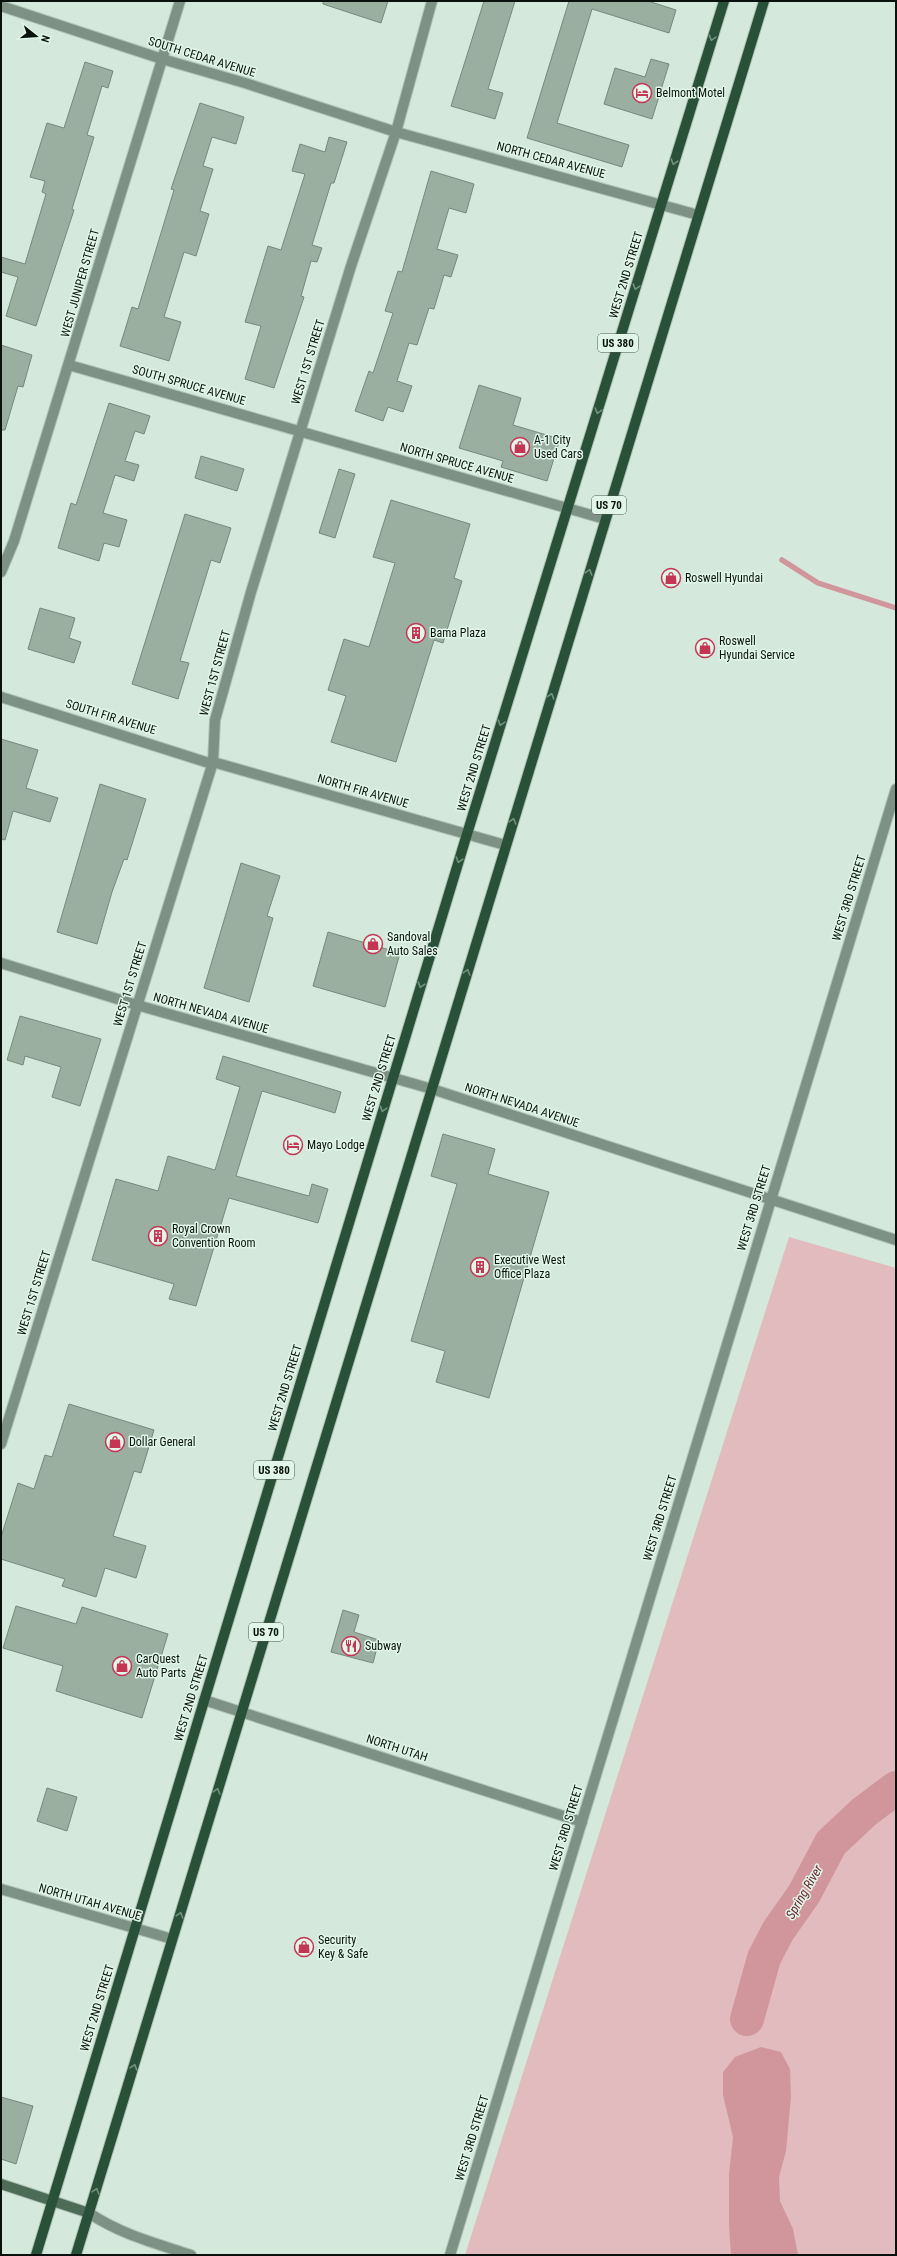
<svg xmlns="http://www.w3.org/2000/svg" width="897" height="2256" viewBox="0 0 897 2256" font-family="'Roboto Condensed',sans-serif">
  <rect width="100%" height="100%" fill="#d4e9db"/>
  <path fill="#e2bbbe" d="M789,1237L896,1268V2255H465Z"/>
  <path fill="#d1969b" d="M761,2047L781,2052L790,2069L791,2097L786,2151L779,2177L780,2201L793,2229L798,2255H731L729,2226V2174L733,2137L723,2095V2072L735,2057Z"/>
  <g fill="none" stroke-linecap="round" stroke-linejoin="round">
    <path stroke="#d1969b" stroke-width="5.5" d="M782,560L818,583L896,608"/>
    <path stroke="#d1969b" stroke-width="34" d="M747,2019L764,1958L778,1931L804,1894L831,1843L864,1812L896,1788"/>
  </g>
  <g fill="#9bafa1" stroke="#76897c">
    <path d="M323,1H388L381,23L323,4Z"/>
    <path d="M484,1H515L488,89L503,93L495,119L451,106Z"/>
    <path d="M569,1H648L676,10L669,33L592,9L557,123L629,145L622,167L527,138Z"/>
    <path d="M651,59L669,64L652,119L604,104L615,68L645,77Z"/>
    <path d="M85,62L113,71L108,88L102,86L87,135L94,137L72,209L74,210L36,326L6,316L18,277L1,272V257L25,264L46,194L42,192L45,181L30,177L47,123L64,128Z"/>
    <path d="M200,103L244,117L236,144L212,137L203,166L213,169L200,211L209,214L196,256L184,252L164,317L181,322L169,361L120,346L132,307L138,309L174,190L171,189Z"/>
    <path d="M329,137L347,142L334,183H331L312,245L322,248L317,262L311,261L301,296L304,297L274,388L245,379L261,326L245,322L268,246L281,250L305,174L292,171L300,144L325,152Z"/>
    <path d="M431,171L474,184L466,213L449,208L437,249L458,255L451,277L444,275L434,309L429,308L417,345L409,343L397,381L412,386L403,412L388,407L383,421L355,411L369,371L373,373L393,313L385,311L398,271L402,272Z"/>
    <path d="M1,345L32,355L23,387L18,386L5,430H1Z"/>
    <path d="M479,385L521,398L513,425L560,439L547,481L501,467L503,461L459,448Z"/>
    <path d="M109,403L150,416L144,434L135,431L125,461L139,465L134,481L115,475L103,513L127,520L119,547L104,543L99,561L58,548L71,503L76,505Z"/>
    <path d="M201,456L244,469L237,491L195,478Z"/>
    <path d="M339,469L355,474L335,538L319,533Z"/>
    <path d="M391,500L470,524L454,578L462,581L443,643L434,640L396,762L331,742L346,696L328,690L344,639L369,647L395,563L373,557Z"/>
    <path d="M185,514L231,528L220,563L211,560L180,661L189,663L178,699L132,684Z"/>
    <path d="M40,608L75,618L69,638L81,642L74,663L28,649Z"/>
    <path d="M1,739L38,750L26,788L58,798L50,822L13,811L5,840L1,839Z"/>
    <path d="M100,784L146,799L127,860L124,859L112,892L97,944L57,932Z"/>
    <path d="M241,863L280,876L267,916L273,918L249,1002L204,988Z"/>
    <path d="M328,932L400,953L385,1007L313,986Z"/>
    <path d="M20,1016L101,1039L80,1106L52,1097L61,1067L25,1056L23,1065L7,1060Z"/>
    <path d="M223,1056L341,1092L335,1113L262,1091L236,1176L309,1196L312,1184L328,1189L318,1223L229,1198L196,1306L169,1299L174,1284L92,1260L116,1179L158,1191L168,1156L215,1170L240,1087L216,1079Z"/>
    <path d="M443,1134L495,1149L488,1174L549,1192L489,1398L436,1382L445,1351L411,1341L457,1184L431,1176Z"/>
    <path d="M69,1404L154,1430L141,1473L134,1471L113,1536L146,1546L136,1578L105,1568L96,1597L62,1586L65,1579L1,1559V1537L18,1483L34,1489L45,1455L52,1457Z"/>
    <path d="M16,1606L76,1624L82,1607L168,1634L142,1718L56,1691L63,1666L3,1648Z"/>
    <path d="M343,1610L359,1615L354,1632L379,1640L373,1663L331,1652Z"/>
    <path d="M47,1788L77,1797L67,1831L37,1821Z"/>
    <path d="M1,2097L33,2106L16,2164L1,2159Z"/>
  </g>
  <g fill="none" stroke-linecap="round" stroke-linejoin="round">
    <g stroke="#b0c2b6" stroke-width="12">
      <g id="street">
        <path d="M1,6L162,59L245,83L396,132L698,215"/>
        <path d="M69,365L605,519"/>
        <path d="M1,572L14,541L180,1"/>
        <path d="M1,697L209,763L213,762L505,845"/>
        <path d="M1,963L137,1005L432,1089L896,1240"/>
        <path d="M1,1444L213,762L215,720L251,592L351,266L396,132L432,1"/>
        <path d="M204,1700L582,1822"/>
        <path d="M1,1889L172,1939"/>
        <path d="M89,2213C120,2234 155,2243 191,2255"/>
        <path d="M450,2255L896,789"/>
      </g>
    </g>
    <g stroke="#b0c2b6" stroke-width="12">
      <path id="secondary" d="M1,2184L89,2213"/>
    </g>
    <g stroke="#b0c2b6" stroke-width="12">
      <g id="primary">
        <path d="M36,2255L467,834L724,1"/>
        <path d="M76,2255L764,1"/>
      </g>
    </g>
    <use href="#street" stroke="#7d9284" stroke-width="10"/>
    <use href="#secondary" stroke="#4c6c58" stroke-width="10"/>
    <use href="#primary" stroke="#295139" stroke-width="10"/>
  </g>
  <defs><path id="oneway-chevron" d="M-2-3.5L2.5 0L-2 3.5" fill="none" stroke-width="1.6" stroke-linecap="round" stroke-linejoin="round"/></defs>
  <g stroke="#73937f">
    <use href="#oneway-chevron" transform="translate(712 38) rotate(107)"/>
    <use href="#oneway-chevron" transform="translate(674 162) rotate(107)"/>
    <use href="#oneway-chevron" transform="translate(636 287) rotate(107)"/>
    <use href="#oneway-chevron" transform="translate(598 411) rotate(107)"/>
    <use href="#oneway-chevron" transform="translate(589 572) rotate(-73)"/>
    <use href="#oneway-chevron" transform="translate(551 696) rotate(-73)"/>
    <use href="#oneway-chevron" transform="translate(501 723) rotate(107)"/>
    <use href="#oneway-chevron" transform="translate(513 821) rotate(-73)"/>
    <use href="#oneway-chevron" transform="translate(459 860) rotate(107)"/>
    <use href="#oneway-chevron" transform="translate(467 972) rotate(-73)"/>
    <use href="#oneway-chevron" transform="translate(421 985) rotate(107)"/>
    <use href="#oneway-chevron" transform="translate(383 1109) rotate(107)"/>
    <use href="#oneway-chevron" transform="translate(217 1791) rotate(-73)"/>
    <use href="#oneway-chevron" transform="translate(180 1915) rotate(-73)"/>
    <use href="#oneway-chevron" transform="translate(134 2067) rotate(-73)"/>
    <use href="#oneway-chevron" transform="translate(96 2191) rotate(-73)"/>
  </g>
  <defs>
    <g id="hotel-ring" transform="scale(1)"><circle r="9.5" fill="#e1f6e8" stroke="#c53554" stroke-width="1.5"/><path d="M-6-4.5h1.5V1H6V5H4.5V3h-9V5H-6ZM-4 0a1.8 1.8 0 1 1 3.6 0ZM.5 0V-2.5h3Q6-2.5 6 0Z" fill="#c53554"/></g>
    <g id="shop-ring" transform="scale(1)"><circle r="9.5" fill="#e1f6e8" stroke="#c53554" stroke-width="1.5"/><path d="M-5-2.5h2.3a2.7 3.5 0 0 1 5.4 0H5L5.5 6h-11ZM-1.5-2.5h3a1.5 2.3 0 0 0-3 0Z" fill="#c53554"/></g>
    <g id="building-ring" transform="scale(1)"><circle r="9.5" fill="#e1f6e8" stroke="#c53554" stroke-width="1.5"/><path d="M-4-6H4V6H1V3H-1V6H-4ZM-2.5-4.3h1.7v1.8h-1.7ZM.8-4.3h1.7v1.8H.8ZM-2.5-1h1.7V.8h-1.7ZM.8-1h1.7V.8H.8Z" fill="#c53554"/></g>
    <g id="restaurant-ring" transform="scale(1)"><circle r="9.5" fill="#e1f6e8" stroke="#c53554" stroke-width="1.5"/><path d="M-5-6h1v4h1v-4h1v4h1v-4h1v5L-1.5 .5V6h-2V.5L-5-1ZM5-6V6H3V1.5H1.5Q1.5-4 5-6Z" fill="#c53554"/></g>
  </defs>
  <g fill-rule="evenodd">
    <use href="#hotel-ring" x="642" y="93"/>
    <use href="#shop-ring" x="520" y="447"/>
    <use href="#shop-ring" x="671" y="578"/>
    <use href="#building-ring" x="416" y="633"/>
    <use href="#shop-ring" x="705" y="648"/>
    <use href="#shop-ring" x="373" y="944"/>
    <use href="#hotel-ring" x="293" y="1145"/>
    <use href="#building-ring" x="158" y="1236"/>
    <use href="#building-ring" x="480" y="1267"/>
    <use href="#shop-ring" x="115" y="1442"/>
    <use href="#restaurant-ring" x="351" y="1646"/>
    <use href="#shop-ring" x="122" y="1666"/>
    <use href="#shop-ring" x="304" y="1947"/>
  </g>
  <g text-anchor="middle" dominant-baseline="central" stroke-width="3" stroke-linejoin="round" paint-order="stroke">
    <g fill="#e1f6e8" stroke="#4a564f" stroke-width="1">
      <rect x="598" y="334" width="40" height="18" rx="3"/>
      <rect x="592" y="496" width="34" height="18" rx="3"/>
      <rect x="254" y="1461" width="40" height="18" rx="3"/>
      <rect x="249" y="1623" width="34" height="18" rx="3"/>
    </g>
    <g font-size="11" font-weight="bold" fill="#0a120d">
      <text x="618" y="343">US 380</text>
      <text x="609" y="505">US 70</text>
      <text x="274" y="1470">US 380</text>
      <text x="266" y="1632">US 70</text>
    </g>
    <g font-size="12" fill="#0a120d" stroke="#e1f6e8">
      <text transform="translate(202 57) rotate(17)">SOUTH CEDAR AVENUE</text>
      <text transform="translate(551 160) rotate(15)">NORTH CEDAR AVENUE</text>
      <text transform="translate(626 275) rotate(-73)">WEST 2ND STREET</text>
      <text transform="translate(80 283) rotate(-74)">WEST JUNIPER STREET</text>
      <text transform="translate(308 362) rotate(-73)">WEST 1ST STREET</text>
      <text transform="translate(189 385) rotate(16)">SOUTH SPRUCE AVENUE</text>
      <text transform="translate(457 463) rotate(16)">NORTH SPRUCE AVENUE</text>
      <text transform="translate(215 673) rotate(-75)">WEST 1ST STREET</text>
      <text transform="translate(111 717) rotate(17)">SOUTH FIR AVENUE</text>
      <text transform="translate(474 768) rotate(-73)">WEST 2ND STREET</text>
      <text transform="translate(363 791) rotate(16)">NORTH FIR AVENUE</text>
      <text transform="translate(849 898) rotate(-73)">WEST 3RD STREET</text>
      <text transform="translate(130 984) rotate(-73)">WEST 1ST STREET</text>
      <text transform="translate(211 1013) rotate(16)">NORTH NEVADA AVENUE</text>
      <text transform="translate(379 1078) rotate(-73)">WEST 2ND STREET</text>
      <text transform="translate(522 1105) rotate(18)">NORTH NEVADA AVENUE</text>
      <text transform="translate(754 1208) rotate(-73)">WEST 3RD STREET</text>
      <text transform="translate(34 1293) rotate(-73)">WEST 1ST STREET</text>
      <text transform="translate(285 1388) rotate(-73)">WEST 2ND STREET</text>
      <text transform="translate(660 1518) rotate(-73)">WEST 3RD STREET</text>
      <text transform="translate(191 1698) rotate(-73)">WEST 2ND STREET</text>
      <text transform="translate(397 1748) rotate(18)">NORTH UTAH</text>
      <text transform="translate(566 1828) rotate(-73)">WEST 3RD STREET</text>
      <text transform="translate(90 1902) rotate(16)">NORTH UTAH AVENUE</text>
      <text transform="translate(97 2008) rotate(-73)">WEST 2ND STREET</text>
      <text transform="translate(472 2138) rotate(-73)">WEST 3RD STREET</text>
    </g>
    <g font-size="12" fill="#0a120d" stroke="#e1f6e8" text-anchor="start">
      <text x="656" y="93">Belmont Motel</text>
      <text x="534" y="440">A-1 City<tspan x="534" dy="14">Used Cars</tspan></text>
      <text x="685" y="578">Roswell Hyundai</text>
      <text x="430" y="633">Bama Plaza</text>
      <text x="719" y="641">Roswell<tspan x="719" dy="14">Hyundai Service</tspan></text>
      <text x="387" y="937">Sandoval<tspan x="387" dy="14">Auto Sales</tspan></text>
      <text x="307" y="1145">Mayo Lodge</text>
      <text x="172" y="1229">Royal Crown<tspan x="172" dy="14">Convention Room</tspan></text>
      <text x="494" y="1260">Executive West<tspan x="494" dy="14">Office Plaza</tspan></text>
      <text x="129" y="1442">Dollar General</text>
      <text x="365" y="1646">Subway</text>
      <text x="136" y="1659">CarQuest<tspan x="136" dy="14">Auto Parts</tspan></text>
      <text x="318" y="1940">Security<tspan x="318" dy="14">Key &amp; Safe</tspan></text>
    </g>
    <g font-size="13" font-style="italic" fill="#6a2330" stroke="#e1f6e8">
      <text transform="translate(804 1892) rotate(-60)">Spring River</text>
    </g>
  </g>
  <rect width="897" height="2256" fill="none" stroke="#0a120d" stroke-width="4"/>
  <g transform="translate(36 36) rotate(107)" stroke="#e1f6e8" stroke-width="3" paint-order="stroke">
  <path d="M0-3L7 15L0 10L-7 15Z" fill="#0a120d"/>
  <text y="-6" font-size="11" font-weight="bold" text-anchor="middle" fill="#0a120d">N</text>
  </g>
</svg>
